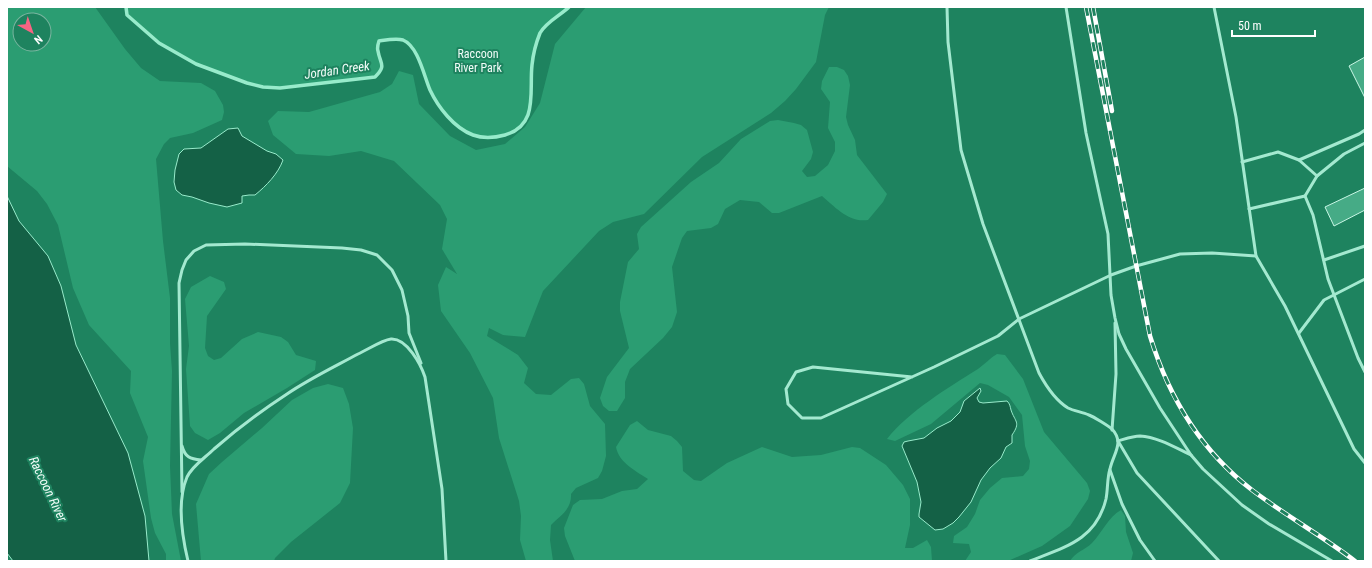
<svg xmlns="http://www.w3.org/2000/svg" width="1372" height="568" viewBox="0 0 1372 568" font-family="'Roboto Condensed',sans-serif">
  <rect width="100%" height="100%" fill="#1e835f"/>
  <g fill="#2b9d72" fill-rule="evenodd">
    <path d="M7,7H95L125,49L141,68L160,81L201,83L215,91L223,105L224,112L222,120L193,133L170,138L164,144L156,159L163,241L170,298V343L172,371L170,466L172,514L181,561H166V554L155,533L151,518L143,461L148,437L130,393L131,371L89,325L73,288L58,225L47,204L37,191L7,166ZM20,20H44V44H20Z"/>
    <path d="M126,7H569C561,15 546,22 540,33C536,43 533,55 532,65C529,92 539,125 505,135C494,138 484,139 473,135C454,128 438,107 430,90C424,76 418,46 403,40C396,38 386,40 379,41C378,44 377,48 378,51C380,64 387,65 375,77L280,88L263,87L247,83L196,64L159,43L127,15Z"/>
    <path d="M586,7H829L825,15L816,62L796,89L785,101L771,113L702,157L644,214L613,222L599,231L543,291L525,337L503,335L489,328L487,336L518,355L528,368L524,383L536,394L551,395L571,379L579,378L584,384L590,406L605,424L606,456L602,471L598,478L576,488L571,494C572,509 561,515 551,525L550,540L553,561H526L520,540L521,516L519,501L499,438L493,398L470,353L441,311L438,285L446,267L457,274L442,249L447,219L440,205L394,161L361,151L329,156L296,154L273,135L268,121L278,111L309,112L380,92L392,84L399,71L413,75L419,104L450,136L476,150L505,144L525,127L540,103L555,44Z"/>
    <path d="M829,67H837L844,70L848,76L850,85L846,117L848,125L855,140L857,155L887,194L883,202L868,220C849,223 835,207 822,196L779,213H772L759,202L740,200L725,209L718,224L711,228L687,231L682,238L672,267L677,312L672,327L663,338L630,369L625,382V398L617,411H609L603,406L600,398L607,377L629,348L620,311V302L628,262L639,249L637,234L641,227L691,182L719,163L741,139L770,121L778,120L794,123L801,125L807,130L813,152L811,159L802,171L807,177L815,176L828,165L835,151V142L828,128L830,102L821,89L822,81Z"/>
    <path d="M210,276L224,282L226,289L207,316L205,348L208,356L214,360L221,358L242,339L258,332L281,337L288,342L296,355L316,361L315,370L287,388L244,413L220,433L208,440L195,433L190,426L186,369L189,346L185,299L191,287Z"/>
    <path d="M997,354L1005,355L1023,379L1044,432L1087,483L1090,491L1088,499L1070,526L1042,546L1008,561H965L971,552L969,544L953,543L954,536L967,527L975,514L980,500L990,488L1002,478L1023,476L1029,469L1030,461L1025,446L1022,415L1009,397L988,385L980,383L931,424L895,441L887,439C909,411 948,388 978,369C985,364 990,358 997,354Z"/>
    <path d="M328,384L343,388L349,404L353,428L350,483L340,503L291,542L275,558L274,561H201L196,504L209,474L222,462L262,428L292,400L313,388Z"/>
    <path d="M637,421L648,430L671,436L677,441L682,447L683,471L694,480L701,481L727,463L762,447L792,457L821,455L852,447L860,448L886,465L903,485L910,499V525L905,548H913L927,540L931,547L932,561H575L565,536L564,528L573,505L580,500L602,499L622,491L637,489L648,479C636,471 619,463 616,447L630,425Z"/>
    <path d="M1121,510L1125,516L1126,532L1133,553L1131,561H1070C1075,552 1085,550 1092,543C1102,533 1108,517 1121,510Z"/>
  </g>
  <g fill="#146146" stroke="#98ebcb">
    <path d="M238,128L242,136L267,151L276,154L283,160C278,174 266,186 255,195H249L242,196V203L227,207L209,203L192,197L182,195L176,190L174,182L175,170L179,154L184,149L201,148L228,129Z"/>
    <path d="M7,196L19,221L48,256L61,286L76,345L128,453L145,516L149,561H13L7,553Z"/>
    <path d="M980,388L981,391L977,398L979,402L983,403L1007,401C1010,404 1010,406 1011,410C1015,422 1021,422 1012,435V443L1006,447L1001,458L990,468L981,480L971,502L959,517L953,523L943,529L935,530L919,517V514L921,502L917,482L902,446L904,442L908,441L924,438L937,428L951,421L960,412L964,401Z"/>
  </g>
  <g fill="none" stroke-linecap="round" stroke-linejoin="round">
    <path stroke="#98ebcb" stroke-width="3.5" d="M126,7L127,15L159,43L196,64L247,83L263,87L280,88L375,77C387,65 380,64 378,51C377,48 378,44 379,41C386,40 396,38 403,40C418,46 424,76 430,90C438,107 454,128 473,135C484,139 494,138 505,135C539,125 529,92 532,65C533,55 536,43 540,33C546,22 561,15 569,7"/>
  </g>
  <g fill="#46ab86" stroke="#c9f7e6">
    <path d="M1365,57V98L1349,66Z"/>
    <path d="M1365,188V210L1334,226L1325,207Z"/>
  </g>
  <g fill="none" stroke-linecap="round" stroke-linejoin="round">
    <g stroke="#a4e9d0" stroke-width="3">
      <path d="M947,7L948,42L961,150L983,224L1039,373C1046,386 1055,400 1068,408C1074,411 1082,412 1089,415C1094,417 1107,425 1112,429C1125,443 1113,454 1110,469C1107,478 1108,489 1106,499C1096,540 1065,547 1030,561"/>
      <path d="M1066,7L1086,133L1108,234L1111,295L1115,318L1119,334L1126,349L1160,408L1191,455L1203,469L1242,505L1269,524L1332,561"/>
      <path d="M1214,7L1236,117L1256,256L1285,306L1354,449L1365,463"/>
      <path d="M1365,143L1344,154L1317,176L1305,196L1313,215L1328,279L1358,358L1365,372"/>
      <path d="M1299,160L1359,134L1365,130"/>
      <path d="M1242,162L1278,152L1299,160L1317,176"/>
      <path d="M1249,209L1305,196"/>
      <path d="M1324,260L1365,246"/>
      <path d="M1299,333L1324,300L1365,279"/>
      <path d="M912,377L813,367L796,372L786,389L788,404L802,418H821L934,367L998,336L1019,319L1111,275L1136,266L1180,254L1212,253L1256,256"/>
      <path d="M1112,430L1116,374L1115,323"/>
      <path d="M182,446C185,457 190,459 201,460"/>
      <path d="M1191,455C1176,448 1158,437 1140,436C1133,436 1125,439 1118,441L1137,473L1219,561"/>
      <path d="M1110,470L1122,504L1140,540L1155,561"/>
      <path d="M182,492L179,283L182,270L186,260L194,251L206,245L245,244L342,248L361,250L377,255L392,270L402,290L408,316L409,333L421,363"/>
      <path d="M188,561C182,536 177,501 187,477C193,465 205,458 214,449C237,429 261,411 287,394C309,379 334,367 358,354C367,350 382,340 391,339C407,338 421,365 425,377L442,489L446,561"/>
    </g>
    <g stroke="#fff" stroke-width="4.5">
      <g id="rail">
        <path d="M1086,7L1150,336C1169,398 1200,450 1252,490C1285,515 1322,536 1355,561"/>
        <path d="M1093,7L1112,111"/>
      </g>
    </g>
    <use href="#rail" stroke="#1e835f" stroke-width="3" stroke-dasharray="9" stroke-linecap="butt"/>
  </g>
  <g text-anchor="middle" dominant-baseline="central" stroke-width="4" stroke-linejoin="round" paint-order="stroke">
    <g font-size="12" fill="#f2fdf9" stroke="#1e835f">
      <text x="478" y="54">Raccoon<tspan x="478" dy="14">River Park</tspan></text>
    </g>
    <g font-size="13" font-style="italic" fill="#f3fdf9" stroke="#1e835f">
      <text transform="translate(337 70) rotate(-8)">Jordan Creek</text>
      <text transform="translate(48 489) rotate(64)">Raccoon River</text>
    </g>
  </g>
  <rect width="1372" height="568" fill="none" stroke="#ffffff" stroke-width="16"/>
  <g transform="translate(32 32) rotate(140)"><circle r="19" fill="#1e835f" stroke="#78b59f"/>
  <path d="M0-3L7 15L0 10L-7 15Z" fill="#f86483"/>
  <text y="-6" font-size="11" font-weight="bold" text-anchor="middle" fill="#ffffff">N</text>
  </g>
  <path d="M1232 30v6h83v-6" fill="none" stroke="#ffffff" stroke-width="2"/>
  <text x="1238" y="30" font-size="12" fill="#ffffff" stroke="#1e835f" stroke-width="3" paint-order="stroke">50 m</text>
</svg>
